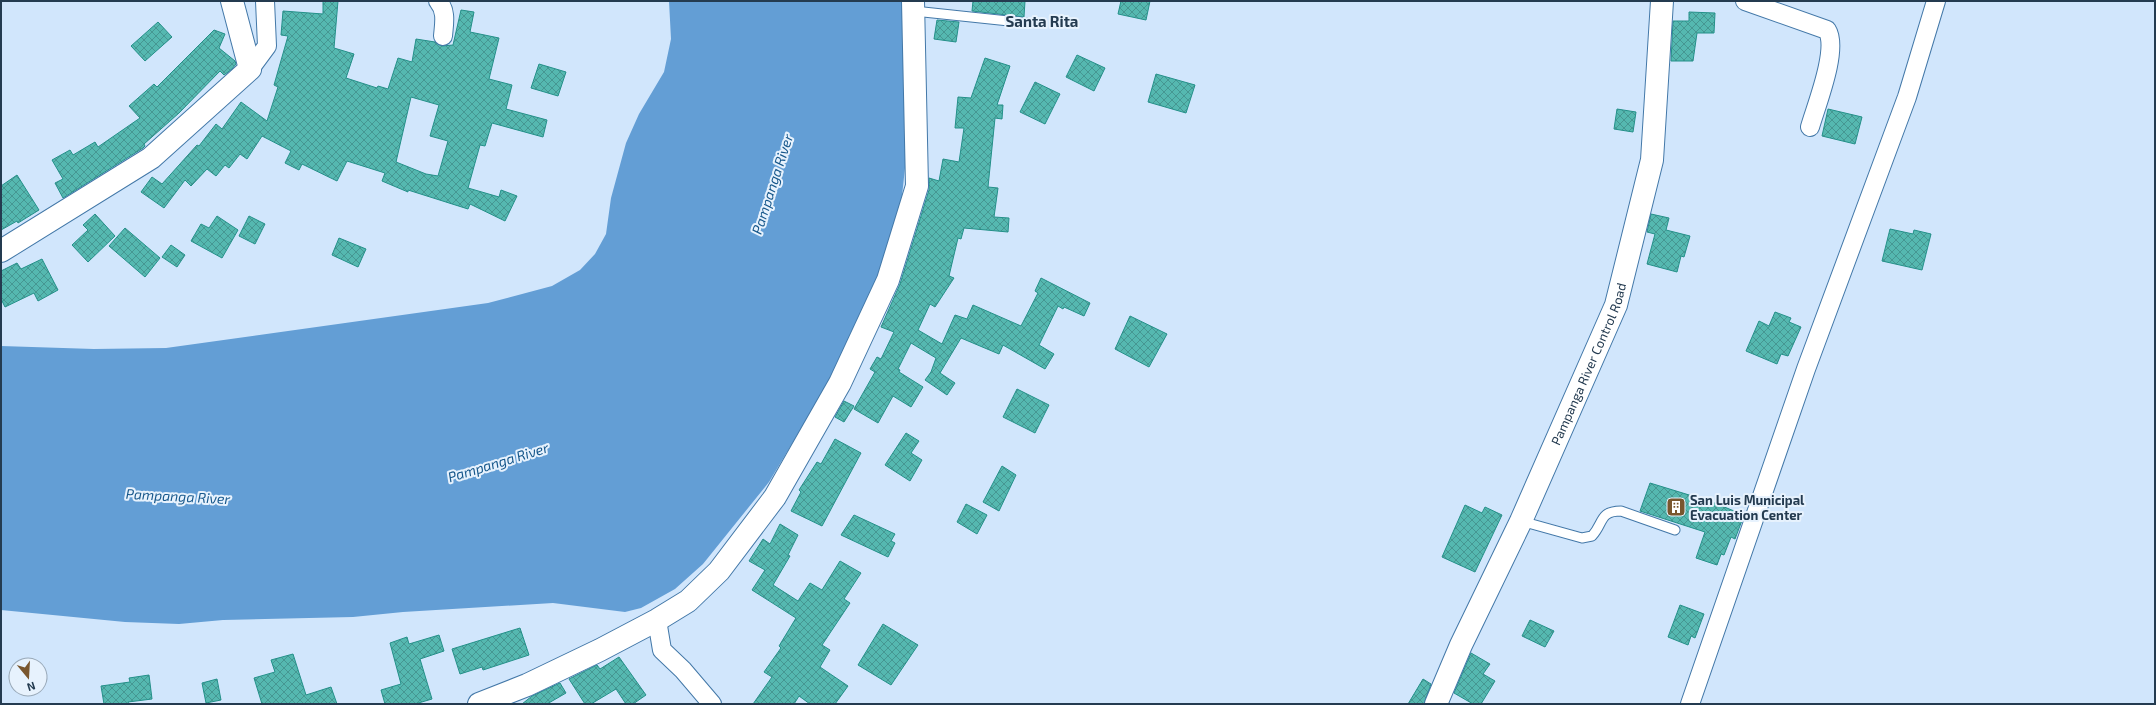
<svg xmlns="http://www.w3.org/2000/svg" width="2156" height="705" viewBox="0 0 2156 705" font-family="'Exo 2',sans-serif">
  <defs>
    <pattern id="building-cross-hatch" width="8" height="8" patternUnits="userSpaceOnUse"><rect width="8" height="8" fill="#55b8b0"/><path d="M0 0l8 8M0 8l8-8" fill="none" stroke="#469792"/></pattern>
  </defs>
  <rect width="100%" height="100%" fill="#d1e6fc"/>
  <path fill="#639ed5" d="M669,1H906L908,140L901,205L866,312L820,397L769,482L703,564L675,589L641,608L625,612L553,603L403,612L353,617L223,620L179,624L125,622L1,610V346L94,349L166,348L488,303L552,286L580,270L595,254L606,234L611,198L626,143L639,114L664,72L671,39Z"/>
  <g fill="url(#building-cross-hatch)" stroke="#249089" fill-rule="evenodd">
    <path d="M323,1H338L334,48L354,54L346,78L377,88L378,86L388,89L398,58L412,62L416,39L435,42L442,46L453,45L461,10L474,12L470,32L499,38L489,79L512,85L506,109L547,120L543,137L492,123L485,146L480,145L468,188L499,197L501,190L517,196L505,221L470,204L468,209L408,190V192L382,181L385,173L347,161L337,181L302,164L299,170L285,163L291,151L262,136L247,159L240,154L229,168L225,165L216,176L207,169L191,186L185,180L164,208L141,192L152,177L162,184L197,145L199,146L216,124L222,129L241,102L267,121L278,87L274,85L288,36L281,35L283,11L323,14ZM411,97L439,105L430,136L448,141L438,176L426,174L396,162Z"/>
    <path d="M973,1H1025L1024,17L972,11Z"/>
    <path d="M1121,1H1150L1146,20L1118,14Z"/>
    <path d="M1689,12L1715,13L1714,33H1697L1693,61H1671L1673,21H1689Z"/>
    <path d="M937,20L959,22L956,42L934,39Z"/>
    <path d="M158,22L172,37L145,61L131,46Z"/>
    <path d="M214,30L225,34L219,48L235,61L236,64L232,69L224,75L220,71L179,113L144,144L145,146L143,148L63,198L55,183L63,179L52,160L70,150L73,155L95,142L98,147L140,118L129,106L154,84L157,87Z"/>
    <path d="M1077,55L1105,68L1094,91L1066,77Z"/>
    <path d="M985,58L1010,66L997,105H1003L1002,119L995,118L988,187L998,188L994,217L1009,218L1008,232L964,228L961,239L958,238L949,276L954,278L935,307L930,304L918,330L942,344L955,315L967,319L973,305L1021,326L1038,293L1035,291L1041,278L1090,303L1084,316L1064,307L1063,309L1058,306L1039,345L1054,354L1045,369L1003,345L999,354L961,338L940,373L955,383L947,395L925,380L931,372L936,358L911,343L898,369L900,370L899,372L923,387L911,407L893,396L878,423L854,409L875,372L870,369L877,357L881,359L894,332L881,327L900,284L929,190V178L939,181L943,159L959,162L964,128H955L958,97L971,98Z"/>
    <path d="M539,64L566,72L558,96L531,88Z"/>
    <path d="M1156,74L1195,85L1186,113L1148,102Z"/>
    <path d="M1035,82L1060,94L1045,124L1020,112Z"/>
    <path d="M1617,109L1636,112L1633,132L1614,129Z"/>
    <path d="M1828,109L1862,117L1855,144L1822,136Z"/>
    <path d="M17,175L39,210L18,223L17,221L1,230V186Z"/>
    <path d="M95,214L115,236L88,262L72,245L88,230L83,225Z"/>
    <path d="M1651,214L1669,218L1666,230L1690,236L1684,257L1681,256L1677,272L1647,264L1655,234L1647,232Z"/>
    <path d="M217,216L238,230L222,258L191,241L201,224L209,228Z"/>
    <path d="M249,216L265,224L255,244L239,236Z"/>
    <path d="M125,228L160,258L145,277L109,246Z"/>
    <path d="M1890,229L1913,234L1914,230L1931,234L1922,270L1882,261Z"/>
    <path d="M339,238L366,249L358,267L332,255Z"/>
    <path d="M171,245L185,255L177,267L162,257Z"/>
    <path d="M42,259L58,290L38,301L34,293L5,307L1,299V271L17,263L21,269Z"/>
    <path d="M1775,312L1791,318L1789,322L1801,327L1788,356L1781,354L1777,364L1746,351L1759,321L1769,326Z"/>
    <path d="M1130,316L1167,334L1149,367L1115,349Z"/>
    <path d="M1017,389L1049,405L1035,433L1003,417Z"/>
    <path d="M844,401L854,406L844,422L835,417Z"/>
    <path d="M906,433L919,441L911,453L922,460L910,481L885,465Z"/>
    <path d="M835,439L861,453L822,526L791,511L801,492L799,490L817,462L821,464Z"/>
    <path d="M1002,466L1016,475L999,511L983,502Z"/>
    <path d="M1650,483L1712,502L1744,515L1735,539L1731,537L1724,555L1721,554L1717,565L1696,558L1705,532L1640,511Z"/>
    <path d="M966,504L987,515L977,534L957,522Z"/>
    <path d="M1465,505L1482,513L1485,507L1502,515L1475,572L1442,557Z"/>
    <path d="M854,515L895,534L891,541L895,543L888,557L841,535Z"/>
    <path d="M780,524L798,535L788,555L790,556L773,585L798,601L810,583L822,590L840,561L861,573L844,599L850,603L822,645L830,650L820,667L848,686L835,704H810L799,696L794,704H753L772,677L764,672L781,648L779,646L796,618L752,590L765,570L749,561L763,539L770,544Z"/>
    <path d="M1680,605L1704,614L1695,638L1691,636L1688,645L1668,637Z"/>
    <path d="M1530,620L1554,631L1545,647L1522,636Z"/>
    <path d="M883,624L918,645L891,685L858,665Z"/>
    <path d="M520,628L529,655L483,670L482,667L460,674L452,649Z"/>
    <path d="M439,635L444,651L420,659L432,699L415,704H385L381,690L401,684L390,643L407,637L409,644Z"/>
    <path d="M1471,653L1490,664L1483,674L1495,681L1481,704H1473L1454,693Z"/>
    <path d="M293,654L306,695L331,687L337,704H262L254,678L275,672L271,660Z"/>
    <path d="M619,657L646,695L633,704H626L616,689L591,704H585L569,679L597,665L600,669Z"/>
    <path d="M149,675L152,699L128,702L129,704H104L101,686L130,682L129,678Z"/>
    <path d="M217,679L221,700L206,703L202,683Z"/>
    <path d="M1423,679L1431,684L1424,704H1408Z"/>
    <path d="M560,683L566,693L547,704H522L532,696Z"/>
  </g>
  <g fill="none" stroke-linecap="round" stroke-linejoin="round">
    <g stroke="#4378a8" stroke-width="11">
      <g id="service">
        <path d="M914,11L1027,23"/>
        <path d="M1521,521L1582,538L1592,536C1604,523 1599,511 1621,511L1675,530"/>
      </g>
    </g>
    <g stroke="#4378a8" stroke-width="20">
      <g id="minor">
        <path d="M438,1C447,11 444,24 443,36"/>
        <path d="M1745,1L1827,30C1839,49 1816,106 1810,127"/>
        <path d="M250,69L267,46L265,1"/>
        <path d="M657,620L662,650L683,670L712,704"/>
        <path d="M1690,704L1806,369L1907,97L1936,1"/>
      </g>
    </g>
    <g stroke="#4378a8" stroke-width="24">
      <g id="tertiary">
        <path d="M479,704L527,685L600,650L657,620L688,601L719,571L775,497L840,383L888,280L917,186L913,1"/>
        <path id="s1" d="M1436,704L1461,645L1521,521L1616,305L1652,160L1662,1"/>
      </g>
    </g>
    <g stroke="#4378a8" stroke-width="24">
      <path id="secondary" d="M1,251L151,158L250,69L232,1"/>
    </g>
    <use href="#service" stroke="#fff" stroke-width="9"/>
    <use href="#minor" stroke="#fff" stroke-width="18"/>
    <use href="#tertiary" stroke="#fff" stroke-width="22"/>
    <use href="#secondary" stroke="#fff" stroke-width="22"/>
  </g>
  <defs>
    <g id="building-square" transform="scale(1)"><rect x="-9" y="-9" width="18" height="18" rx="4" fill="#79562e" stroke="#e7f2fd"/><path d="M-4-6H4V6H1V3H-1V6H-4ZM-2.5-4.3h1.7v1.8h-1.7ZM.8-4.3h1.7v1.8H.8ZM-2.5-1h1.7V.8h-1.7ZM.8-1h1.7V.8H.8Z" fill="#fff"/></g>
  </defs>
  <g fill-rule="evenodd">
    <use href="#building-square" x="1676" y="507"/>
  </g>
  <g text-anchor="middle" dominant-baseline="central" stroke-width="4" stroke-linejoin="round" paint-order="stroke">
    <g font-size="13" fill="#243b50" stroke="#e7f2fd">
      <text stroke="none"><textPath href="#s1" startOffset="373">Pampanga River Control Road</textPath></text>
    </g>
    <g font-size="13" font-weight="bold" fill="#243b50" stroke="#e7f2fd" text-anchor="start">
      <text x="1690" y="500">San Luis Municipal<tspan x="1690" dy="15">Evacuation Center</tspan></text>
    </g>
    <g font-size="14" font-style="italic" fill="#16578b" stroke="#e7f2fd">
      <text transform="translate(772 184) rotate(-72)">Pampanga River</text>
      <text transform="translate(498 462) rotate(-17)">Pampanga River</text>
      <text transform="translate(178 496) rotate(3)">Pampanga River</text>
    </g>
    <g font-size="15" font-weight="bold" fill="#243b50" stroke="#e7f2fd">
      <text x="1042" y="21">Santa Rita</text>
    </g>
  </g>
  <rect width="2156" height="705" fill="none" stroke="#243b50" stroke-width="4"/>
  <g transform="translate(28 677) rotate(162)"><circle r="19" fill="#e7f2fd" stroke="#99a9b8"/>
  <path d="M0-3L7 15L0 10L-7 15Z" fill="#79562e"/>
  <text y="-6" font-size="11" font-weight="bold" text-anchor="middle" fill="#243b50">N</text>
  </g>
</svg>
